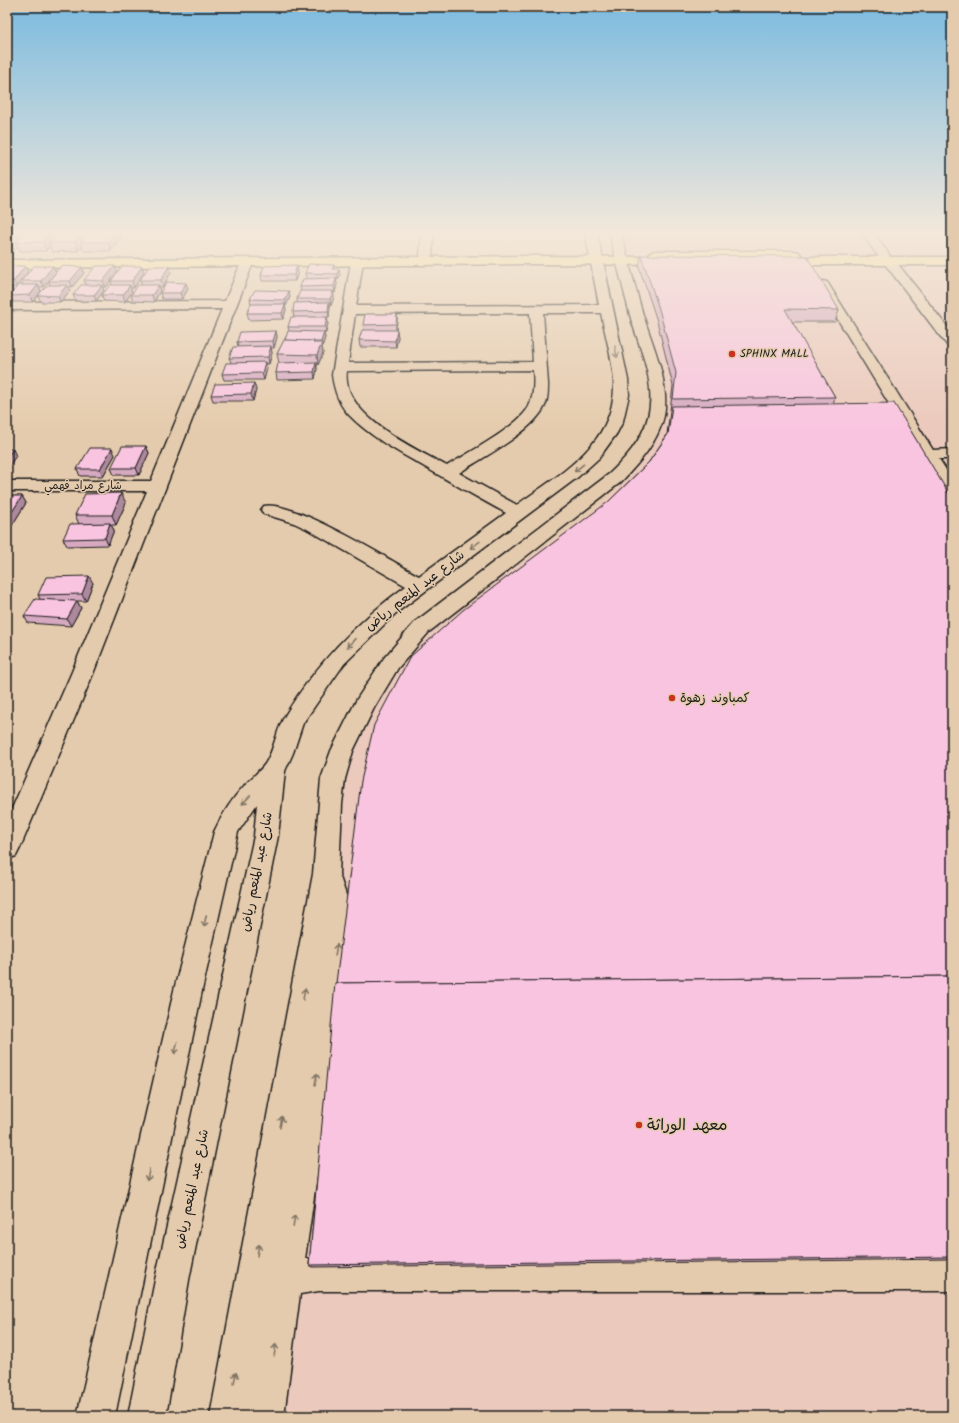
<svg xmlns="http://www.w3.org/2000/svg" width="959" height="1423" viewBox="0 0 959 1423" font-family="Kalam,'Playpen Sans Arabic',sans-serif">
  <rect width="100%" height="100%" fill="#e5cbad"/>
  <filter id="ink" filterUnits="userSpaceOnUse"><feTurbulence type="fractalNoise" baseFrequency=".025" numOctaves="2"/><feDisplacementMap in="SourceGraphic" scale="8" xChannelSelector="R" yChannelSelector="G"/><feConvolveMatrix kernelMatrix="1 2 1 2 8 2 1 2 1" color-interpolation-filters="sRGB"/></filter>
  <g filter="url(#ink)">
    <path fill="#ebc9bc" d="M616,232H952V1416H244L346,737L413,645L494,581L588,515L611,494L634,468L658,386Z"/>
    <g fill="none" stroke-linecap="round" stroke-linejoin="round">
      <g stroke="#1c1c1c" stroke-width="3">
        <g id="minor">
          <path d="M422,232H434L432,255L430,258H422L420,255Z"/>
          <path d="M585,232H597L628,380L629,395L623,421L617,433L599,458L578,477L396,613L344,664L303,723L293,753L285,771L278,836L189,1280L166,1416H128L155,1280L254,836L257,804L238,832L203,986L115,1416H77L175,986L214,832C222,815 231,800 244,786C250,779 259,772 265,764C275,749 276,729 286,714C317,663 358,621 406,586L307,529L294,523L264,514L261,510L264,506C292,499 390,560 419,576L506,513C478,498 451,482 423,466C397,451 369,436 348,414C338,403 334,389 332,375L351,262L353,259H361L363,262L356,306L599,305ZM530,313L533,362L348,363L355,314ZM543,313H601C605,334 613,361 614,382C616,444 561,473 517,505L459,473C483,457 537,430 546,403C548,397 548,390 548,384ZM533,370C534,381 534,393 530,404C522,425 468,453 447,466C416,449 340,415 347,371Z"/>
          <path d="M609,232H621C628,260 635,287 643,315C653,346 670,382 664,416C658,442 639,463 621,482L429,632L398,668L374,708L353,751L345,779L342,804L339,874L348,901L352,931L305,1259L319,1257H952V1291H319L300,1294L284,1416H210L313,874L321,779L331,751L357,699L384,658L415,622L609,474C626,458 642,440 648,417C657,383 639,347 630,315C623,288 616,260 609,232Z"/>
          <path d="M861,232H873L890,256L889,257L893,258L952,333V346L947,345L885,264L883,261L884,260L880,259Z"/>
          <path d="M247,259L251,260L253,263L93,674L20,848L16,856L7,859V820L71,674L147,491H7V481H151L222,309L7,310V302L225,301L241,263L243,260Z"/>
          <path d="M823,281L827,282L829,285L933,450L952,449V459H939L952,479V498L946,497L943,493L817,285L819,282Z"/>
        </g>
      </g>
      <g stroke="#1c1c1c" stroke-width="3">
        <path id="major" d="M655,251H795L799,252L801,255L799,257H952V265H780L776,264L774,261L776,259H674L676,261L674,264L670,265L535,264L7,268V260L535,256L651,257L649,255L651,252Z"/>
      </g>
      <use href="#minor" fill="#e5cbad" fill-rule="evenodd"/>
      <use href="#major" fill="#fbe080" fill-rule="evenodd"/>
    </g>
    <g fill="#d6a9c1" stroke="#1c1c1c">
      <path d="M7,232H128L127,233H120L121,237L111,251H84L82,247L78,251L52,252L50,246L46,251H20L18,246L13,252L7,251Z"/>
      <path d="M641,255L839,310L835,322H792L835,397L833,404L952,499V1259L313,1267L309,1265L336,983L608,502L649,462L667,435L673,386L657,321L639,267Z"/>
      <path d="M334,265V269L340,275L338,280H336L337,284L335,293H333L334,297L331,306H330L329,317H327L328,323L326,333H324L325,338L322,347L323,353L318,365H317V369L315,379L277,380L276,373L279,363L277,354L289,331L288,327L294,317L293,312L297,303V299L301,291L300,287L306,278L305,273Z"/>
      <path d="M7,266L28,272L16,287H11L13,291L7,298Z"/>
      <path d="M53,266L56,272L44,287H39L41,291L33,302H13L10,296L23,285L21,281Z"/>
      <path d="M142,266L144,272L134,288H131L132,292L125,302L104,301L102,295L112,285L111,281Z"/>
      <path d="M82,267L84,273L72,287H68L70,291L60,302H41L38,295L50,285L49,281Z"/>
      <path d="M117,272L106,287H102L104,291L96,301H76L73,295L86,285L84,280Z"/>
      <path d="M171,272L163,287H159L160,291L154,302L133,301L131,295L142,285L140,280Z"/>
      <path d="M298,272L295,281H262L261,275Z"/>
      <path d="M188,289L182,299H162L160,293Z"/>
      <path d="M290,297L286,306H285L286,310L283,319L249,320L247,313L251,304L250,299Z"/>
      <path d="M397,314V320L396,330L398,337L396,347H360L359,340L364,330L363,325Z"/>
      <path d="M276,331L277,337L274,348H271L272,353L269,364H266L267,368L264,380H224L222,374L231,362L229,358L238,347L237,342Z"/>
      <path d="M254,383L256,390L253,401H213L211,395Z"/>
      <path d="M146,446L149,453L139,475H114L111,468Z"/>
      <path d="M115,455L103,476H80L77,469Z"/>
      <path d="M7,496H22L26,503L11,527H7Z"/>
      <path d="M126,503L116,525H111L114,530L108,545L67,546L63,539L79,524L75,515Z"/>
      <path d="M93,583L86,601H77L81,608L71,626L28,623L24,616L40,599L38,595Z"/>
    </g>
    <g fill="#ae899d" stroke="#1c1c1c">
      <path d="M19,232H24L26,238L16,242L18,246L13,252L9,243Z"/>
      <path d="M51,232H55L57,237L49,243L50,246L46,251L43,242Z"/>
      <path d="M83,232H87L89,237L81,242L82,247L78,251L75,242Z"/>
      <path d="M116,232H120L121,237L111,251L108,242Z"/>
      <path d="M297,265L298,272L295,281L294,275Z"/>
      <path d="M25,266L28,272L16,287L14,281Z"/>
      <path d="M53,266L56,272L44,287L41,281Z"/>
      <path d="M115,266L117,272L106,287L103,281Z"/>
      <path d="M142,266L144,272L134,288L132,281Z"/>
      <path d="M169,266L171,272L163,287L161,280Z"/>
      <path d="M82,267L84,273L72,287L70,281Z"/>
      <path d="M339,269L340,275L338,280L337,274Z"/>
      <path d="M336,278L337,284L335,293L334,286Z"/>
      <path d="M186,283L188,289L182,299L180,293Z"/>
      <path d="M10,285L13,291L7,298V288Z"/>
      <path d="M38,285L41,291L33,302L30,295Z"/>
      <path d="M67,285L70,291L60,302L58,296Z"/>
      <path d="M102,285L104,291L96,301L94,295Z"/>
      <path d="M130,285L132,292L125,302L123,295Z"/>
      <path d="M159,285L160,291L154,302L152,295Z"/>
      <path d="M289,291L290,297L286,306L285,300Z"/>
      <path d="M333,291L334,297L331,306L330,299Z"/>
      <path d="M329,302L330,308L329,317L328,311Z"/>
      <path d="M285,304L286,310L283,319L282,313Z"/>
      <path d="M397,314V320L396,331V324Z"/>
      <path d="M327,317L328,323L326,333L325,327Z"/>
      <path d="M397,330L398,337L396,347L395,341Z"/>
      <path d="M276,331L277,337L274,348L273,341Z"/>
      <path d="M324,332L325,338L322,347L323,353L318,365L317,355L321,345V342Z"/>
      <path d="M271,346L272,353L269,364L268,357Z"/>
      <path d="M265,362L267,368L264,380L262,373Z"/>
      <path d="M316,362L317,369L315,379L314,372Z"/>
      <path d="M254,383L256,390L253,401L251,394Z"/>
      <path d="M146,446L149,453L139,475L136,468Z"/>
      <path d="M112,448L115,455L103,476L100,469Z"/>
      <path d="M13,449L16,456L7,469V457Z"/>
      <path d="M121,493L126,503L116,525L112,515Z"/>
      <path d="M22,496L26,503L11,527L7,520Z"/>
      <path d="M110,523L114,530L108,545L105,538Z"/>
      <path d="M89,576L93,583L86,601L82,594Z"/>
      <path d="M77,601L81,608L71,626L67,619Z"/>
    </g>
    <g fill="#f9c4e0" stroke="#1c1c1c">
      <path d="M7,232H19L9,243L7,242Z"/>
      <path d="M25,232H51L43,242H16Z"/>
      <path d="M57,232H83L75,242L49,243Z"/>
      <path d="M88,232H116L108,242H81Z"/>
      <path d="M641,255L807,256L839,310L785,309L835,397L673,399L676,373L659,309Z"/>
      <path d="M309,264L334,265L332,269H339L337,274L305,273Z"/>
      <path d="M297,265L294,275H261L264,266Z"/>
      <path d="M7,266H25L14,281H7Z"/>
      <path d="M34,266H53L41,281H21Z"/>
      <path d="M61,266L82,267L70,281H49Z"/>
      <path d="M96,266H115L103,281L84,280Z"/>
      <path d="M122,266H142L132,281H111Z"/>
      <path d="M149,266H169L161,280H140Z"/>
      <path d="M336,278L334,286L300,287L303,279Z"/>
      <path d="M167,282L186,283L180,293H160Z"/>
      <path d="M18,285H38L30,295L10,296Z"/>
      <path d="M48,285H67L58,296L38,295Z"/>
      <path d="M81,285H102L94,295H73Z"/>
      <path d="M110,285H130L123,295H102Z"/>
      <path d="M138,285H159L152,295H131Z"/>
      <path d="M255,290L289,291L285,300L250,299Z"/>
      <path d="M300,291H333L330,299H297Z"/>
      <path d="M329,302L328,311L293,312L294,303Z"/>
      <path d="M251,304H285L282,313H247Z"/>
      <path d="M365,314H397L396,324L363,325Z"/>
      <path d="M291,317H327L325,327H288Z"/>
      <path d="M362,330H397L395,341L359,340Z"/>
      <path d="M276,331L273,341L237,342L240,332Z"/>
      <path d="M288,331L324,332L321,342H314V341L285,340Z"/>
      <path d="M284,340L314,341L313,343H322L317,355L277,354Z"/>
      <path d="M271,346L268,357L229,358L233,347Z"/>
      <path d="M265,362L262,373L222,374L226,363Z"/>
      <path d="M316,362L314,372L276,373L278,363Z"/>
      <path d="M254,383L251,394L211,395L215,384Z"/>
      <path d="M894,403L952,499V976L336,983L361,781L374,725L410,657L463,610L608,502L649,462L668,434L672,406Z"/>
      <path d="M122,446H146L136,468H111Z"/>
      <path d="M90,448H112L100,469H77Z"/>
      <path d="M7,449H13L7,457Z"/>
      <path d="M121,493L112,515H75L85,494Z"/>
      <path d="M7,496H22L7,520Z"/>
      <path d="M110,523L105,538L63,539L70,524Z"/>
      <path d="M89,576L82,594L38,595L46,577Z"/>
      <path d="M35,599L77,601L67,619L24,616Z"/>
      <path d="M952,976V1257L309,1265L335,983Z"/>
    </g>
    <defs><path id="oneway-shaft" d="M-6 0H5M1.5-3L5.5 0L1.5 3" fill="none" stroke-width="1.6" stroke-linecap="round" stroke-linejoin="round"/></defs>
    <g stroke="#807464">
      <use href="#oneway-shaft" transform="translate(616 352) rotate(79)"/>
      <use href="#oneway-shaft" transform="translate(579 468) rotate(141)"/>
      <use href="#oneway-shaft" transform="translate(475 545) rotate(144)"/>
      <use href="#oneway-shaft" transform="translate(351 643) rotate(133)"/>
      <use href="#oneway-shaft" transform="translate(246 800) rotate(134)"/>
      <use href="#oneway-shaft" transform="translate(205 921) rotate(103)"/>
      <use href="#oneway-shaft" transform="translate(336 950) rotate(-81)"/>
      <use href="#oneway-shaft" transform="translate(304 994) rotate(-80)"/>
      <use href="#oneway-shaft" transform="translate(176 1048) rotate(102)"/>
      <use href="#oneway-shaft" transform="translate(316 1079) rotate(-81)"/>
      <use href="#oneway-shaft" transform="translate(281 1122) rotate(-80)"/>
      <use href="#oneway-shaft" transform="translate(148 1175) rotate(102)"/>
      <use href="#oneway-shaft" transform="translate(294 1221) rotate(-81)"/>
      <use href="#oneway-shaft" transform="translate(258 1250) rotate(-80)"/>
      <use href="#oneway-shaft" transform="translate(275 1350) rotate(-82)"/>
      <use href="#oneway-shaft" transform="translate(235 1378) rotate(-80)"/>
    </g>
  </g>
  <linearGradient id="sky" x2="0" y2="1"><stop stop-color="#7bbbe0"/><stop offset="0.54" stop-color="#f3e8da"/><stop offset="1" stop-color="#f3e8da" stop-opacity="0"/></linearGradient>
  <rect width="959" height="431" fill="url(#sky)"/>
  <g fill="#c8321e" stroke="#e5cbad" stroke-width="1.5">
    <circle cx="732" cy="354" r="4"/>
    <circle cx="672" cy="698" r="4"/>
    <circle cx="639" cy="1125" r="4"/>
  </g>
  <g text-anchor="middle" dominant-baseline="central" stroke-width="3" stroke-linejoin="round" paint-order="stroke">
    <g font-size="11" fill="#1c1c1c" stroke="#e5cbad" text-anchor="start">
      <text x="740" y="354">SPHINX MALL</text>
    </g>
    <g font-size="11" fill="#1c1c1c" stroke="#e5cbad">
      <text x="83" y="486">شارع مراد فهمي</text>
    </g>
    <g font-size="13" fill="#1c1c1c" stroke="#e5cbad">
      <text transform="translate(415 591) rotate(-38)">شارع عبد المنعم رياض</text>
      <text transform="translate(257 872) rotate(-79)">شارع عبد المنعم رياض</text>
      <text transform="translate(192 1189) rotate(-78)">شارع عبد المنعم رياض</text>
    </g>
    <g font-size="13" fill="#1c1c1c" stroke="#e5cbad" text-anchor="start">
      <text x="680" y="698">كمباوند زهوة</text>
    </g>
    <g font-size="16" fill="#1c1c1c" stroke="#e5cbad" text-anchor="start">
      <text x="647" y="1125">معهد الوراثة</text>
    </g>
  </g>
  <rect width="959" height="1423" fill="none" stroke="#e5cbad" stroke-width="24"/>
  <rect x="12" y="12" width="935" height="1399" fill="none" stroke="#1c1c1c" stroke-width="1.5" filter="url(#ink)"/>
</svg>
